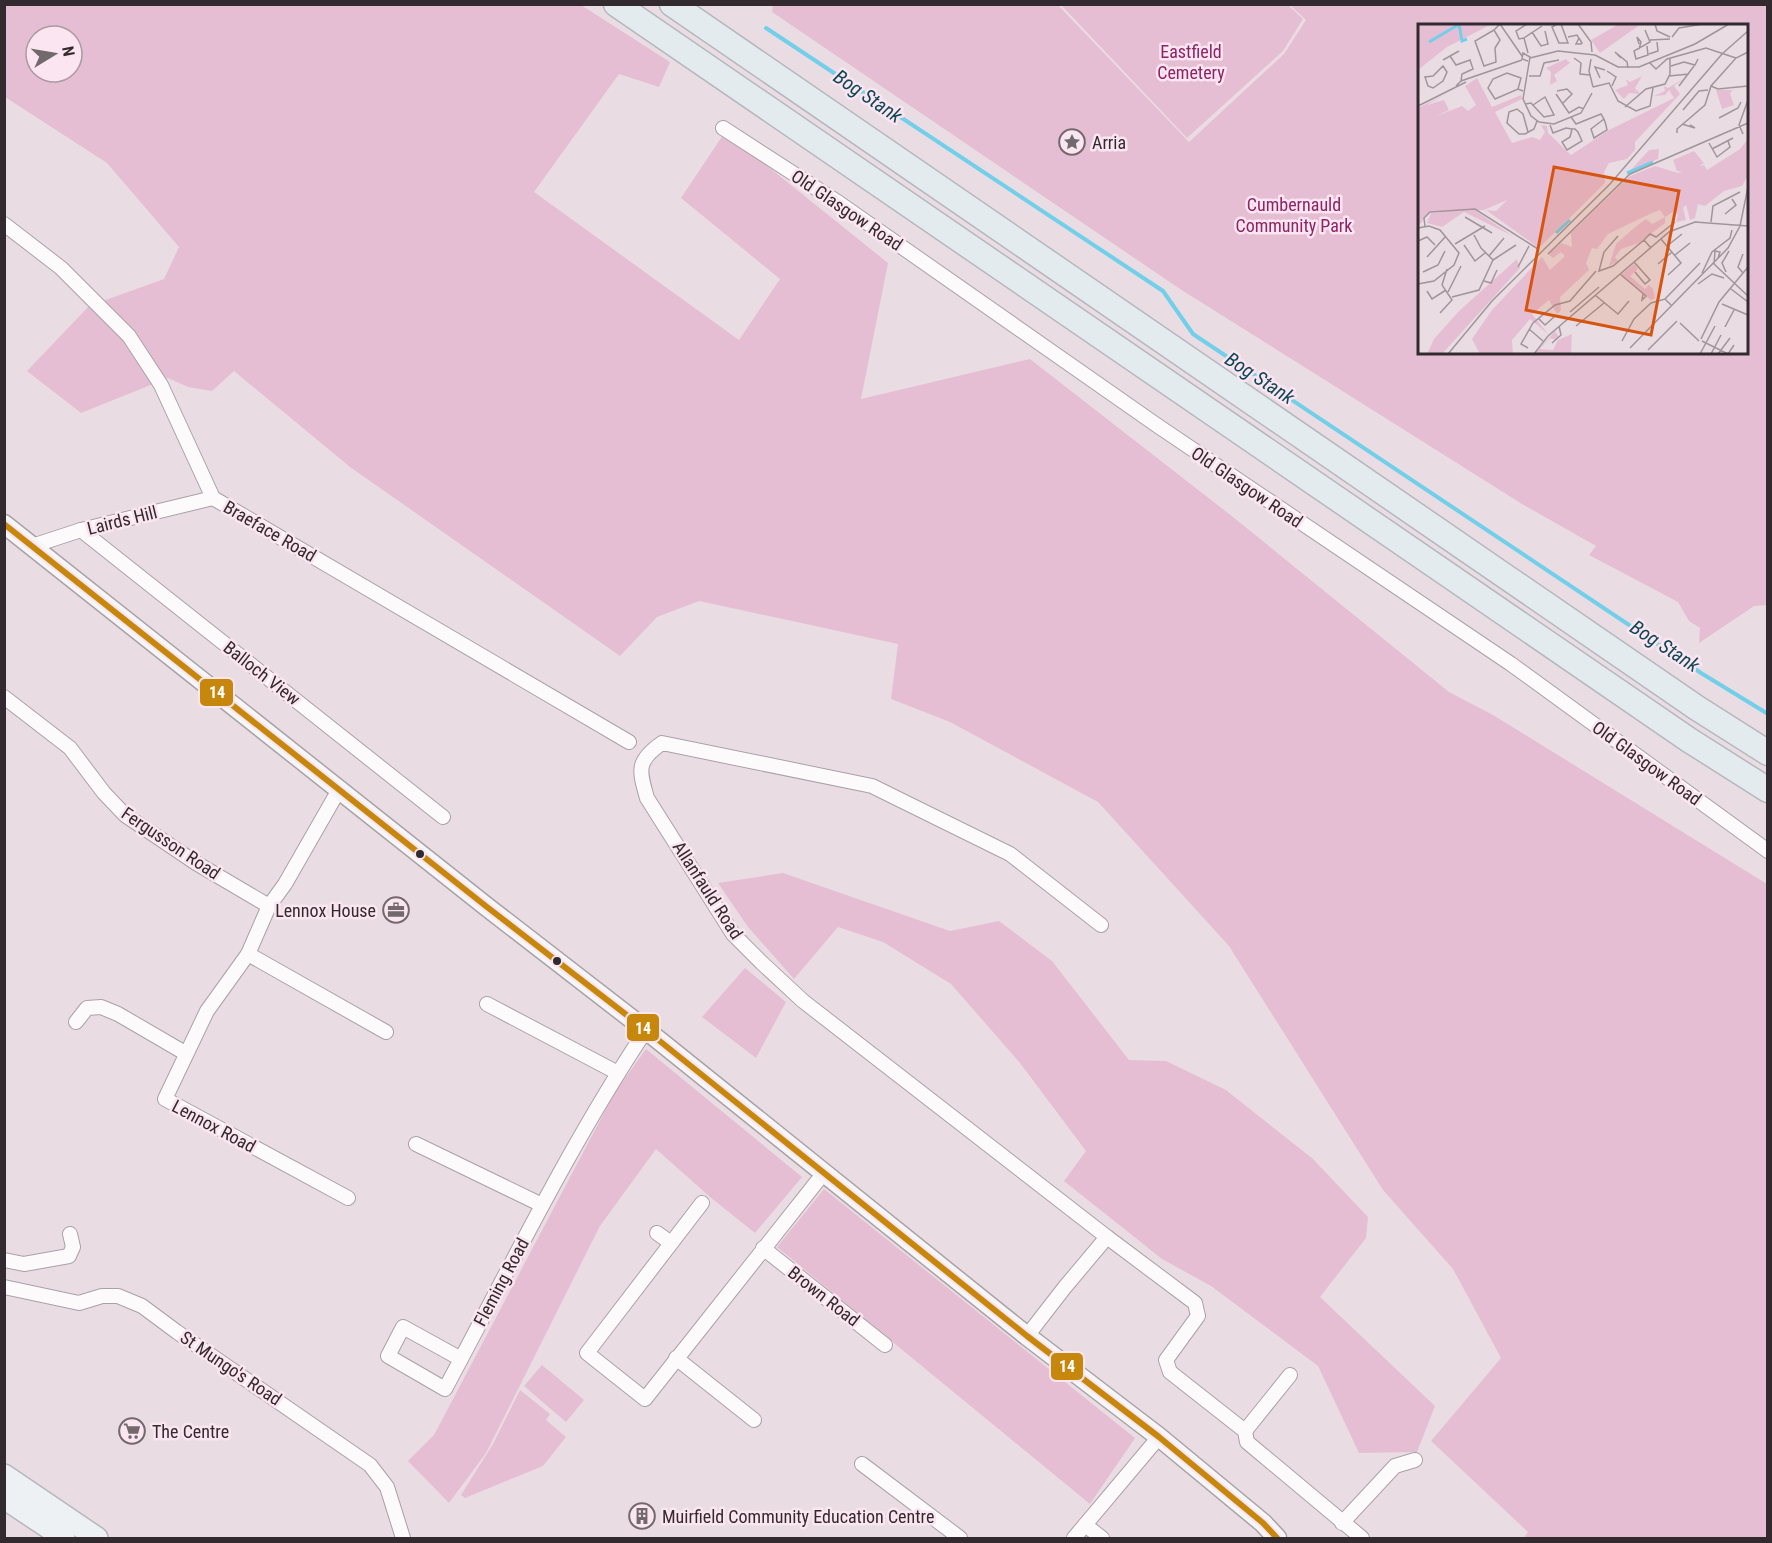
<svg xmlns="http://www.w3.org/2000/svg" width="1772" height="1543" viewBox="0 0 1772 1543" font-family="'Roboto Condensed',sans-serif">
  <rect width="100%" height="100%" fill="#e9dde3"/>
  <g fill="#e6bed3" fill-rule="evenodd">
    <path d="M773,4L1058,5L1189,142L1284,54L1306,20L1290,5H1767V605L1754,606L1699,643L1700,628L1689,621L1678,602L1589,555L1596,546L1522,504L1180,289L772,12ZM1420,26H1746V352H1420Z"/>
    <path d="M4,5H581L670,62L659,87L619,74L534,192L739,340L780,279L681,198L725,132L888,263L861,399L1030,359L1233,517L1449,692L1493,715L1767,884V1538H1524L1528,1532L1431,1441L1501,1358L1453,1269L1383,1190L1229,946L1098,802L950,722L891,699L898,644L699,601L657,617L620,656L350,467L234,371L212,391L188,387L168,378L81,413L27,371L89,306L164,279L179,247L107,163L5,97ZM36,36H72V72H36Z"/>
    <path d="M1061,5H1288L1303,19L1283,51L1187,138Z"/>
    <path d="M783,873L950,931L999,921L1052,961L1129,1060L1166,1061L1226,1090L1313,1159L1368,1217L1366,1238L1320,1297L1435,1406L1417,1452L1359,1453L1318,1366L1211,1286L1162,1259L1064,1181L1086,1151L1020,1063L951,984L883,942L838,927L794,979L748,927L718,883Z"/>
    <path d="M745,968L786,1002L756,1058L702,1017Z"/>
    <path d="M646,1049L802,1177L755,1233L710,1197L656,1149L600,1226L486,1453L449,1503L408,1461L434,1435L615,1092Z"/>
    <path d="M824,1189L1135,1438L1090,1504L777,1247Z"/>
    <path d="M542,1365L584,1400L566,1422L524,1386Z"/>
    <path d="M520,1390L550,1414L546,1420L566,1437L543,1466L465,1498L461,1495L493,1444Z"/>
  </g>
  <g fill="none" stroke-linecap="round" stroke-linejoin="round">
    <path stroke="#72cfe9" stroke-width="4" d="M766,28L1163,291L1193,334L1701,673L1768,714"/>
    <g stroke="#aaa1a6" stroke-width="16">
      <g id="street">
        <path d="M723,128L839,203L1158,426L1511,664L1768,851"/>
        <path d="M4,224L61,268L129,336L161,385L213,498L629,742"/>
        <path d="M81,530L443,817"/>
        <path d="M32,546L81,530L213,498"/>
        <path d="M4,697L70,748L104,793L125,815L196,863L269,906"/>
        <path d="M340,788L285,884L269,906L248,954L207,1011L165,1099L348,1198"/>
        <path d="M248,954L386,1032"/>
        <path d="M487,1004L618,1073"/>
        <path d="M76,1022L87,1008L101,1007L118,1014L185,1053"/>
        <path d="M416,1144L542,1205"/>
        <path d="M702,1203L587,1353L645,1399L823,1174"/>
        <path d="M657,1233L671,1243"/>
        <path d="M1107,1237L1195,1303L1198,1316L1166,1360L1170,1372L1245,1431L1247,1442L1362,1538"/>
        <path d="M763,1248L885,1345"/>
        <path d="M4,1260L24,1264L69,1256L73,1247L70,1234"/>
        <path d="M4,1287L79,1303L102,1296H118L142,1306L177,1332L370,1465L387,1487L403,1538"/>
        <path d="M1027,1336L1065,1287L1107,1237L803,1001L762,963L733,934L647,798C639,770 636,761 662,743L872,786L1010,854L1101,925"/>
        <path d="M676,1358L754,1420"/>
        <path d="M461,1359L403,1327L388,1356L445,1389C510,1268 570,1144 646,1030"/>
        <path d="M1245,1431L1290,1375"/>
        <path d="M862,1464L960,1538"/>
        <path d="M1342,1523L1395,1466L1415,1460"/>
        <path d="M1085,1525L1102,1538"/>
        <path d="M1074,1538L1159,1437"/>
      </g>
    </g>
    <g stroke="#aaa1a6" stroke-width="21">
      <path id="secondary" d="M4,524L487,907L646,1030L1027,1336L1159,1437L1263,1523L1277,1538"/>
    </g>
    <g stroke="#b4b8bd" stroke-width="24">
      <g id="primary">
        <path d="M4,1475L97,1538"/>
        <path d="M4,1498L64,1538"/>
      </g>
    </g>
    <g stroke="#b4b8bd" stroke-width="27">
      <g id="highway">
        <path d="M616,4L1689,740L1768,790"/>
        <path d="M672,4L1697,708L1768,753"/>
      </g>
    </g>
    <use href="#street" stroke="#fcfafb" stroke-width="14"/>
    <use href="#secondary" stroke="#f5f6f7" stroke-width="18"/>
    <use href="#primary" stroke="#edf1f3" stroke-width="21"/>
    <use href="#highway" stroke="#e3ebee" stroke-width="24"/>
    <g stroke="#fbe5f0" stroke-width="10">
      <path id="bus-1" d="M4,524L487,907L646,1030L1027,1336L1159,1437L1263,1523L1277,1538"/>
    </g>
    <use href="#bus-1" stroke="#c6870c" stroke-width="6"/>
  </g>
  <defs>
    <g id="sight-ring" transform="scale(1.35)"><circle r="9.5" fill="#fbe5f0" stroke="#72696d" stroke-width="1.5"/><path d="M0-6L1.8-2.2L6-1.7L2.9 1.2L3.7 5.4L0 3.3L-3.7 5.4L-2.9 1.2L-6-1.7L-1.8-2.2Z" fill="#72696d"/></g>
    <g id="office-ring" transform="scale(1.35)"><circle r="9.5" fill="#fbe5f0" stroke="#72696d" stroke-width="1.5"/><path d="M-6-3h4V-5.5h4V-3h4V5H-6ZM-1-4.5V-3h2v-1.5ZM-6 0V1H6V0Z" fill="#72696d"/></g>
    <g id="supermarket-ring" transform="scale(1.35)"><circle r="9.5" fill="#fbe5f0" stroke="#72696d" stroke-width="1.5"/><path d="M-6-5.5h2.5l.6 2H6L4.5 2H-2.5L-4.4-4H-6ZM-1.5 3.2a1.3 1.3 0 1 0 .1 0ZM3 3.2a1.3 1.3 0 1 0 .1 0Z" fill="#72696d"/></g>
    <g id="building-ring" transform="scale(1.35)"><circle r="9.5" fill="#fbe5f0" stroke="#72696d" stroke-width="1.5"/><path d="M-4-6H4V6H1V3H-1V6H-4ZM-2.5-4.3h1.7v1.8h-1.7ZM.8-4.3h1.7v1.8H.8ZM-2.5-1h1.7V.8h-1.7ZM.8-1h1.7V.8H.8Z" fill="#72696d"/></g>
  </defs>
  <g fill-rule="evenodd">
    <use href="#sight-ring" x="1072" y="142"/>
    <use href="#office-ring" x="396" y="910"/>
    <use href="#supermarket-ring" x="132" y="1431"/>
    <use href="#building-ring" x="642" y="1516"/>
  </g>
  <g fill="#322a2e" stroke="#fbe5f0" stroke-width="2">
    <circle cx="420" cy="854" r="5"/>
    <circle cx="557" cy="961" r="5"/>
  </g>
  <g text-anchor="middle" dominant-baseline="central" stroke-width="5" stroke-linejoin="round" paint-order="stroke">
    <g font-size="18" fill="#8c2466" stroke="#fbe5f0">
      <text x="1191" y="51">Eastfield<tspan x="1191" dy="21">Cemetery</tspan></text>
      <text x="1294" y="204">Cumbernauld<tspan x="1294" dy="21">Community Park</tspan></text>
    </g>
    <g font-size="18" fill="#322a2e" stroke="#fbe5f0" text-anchor="start">
      <text x="1092" y="142">Arria</text>
      <text x="376" y="910" text-anchor="end">Lennox House</text>
      <text x="152" y="1431">The Centre</text>
      <text x="662" y="1516">Muirfield Community Education Centre</text>
    </g>
    <g font-size="18" fill="#322a2e" stroke="#fbe5f0">
      <text transform="translate(847 210) rotate(34)">Old Glasgow Road</text>
      <text transform="translate(1247 487) rotate(34)">Old Glasgow Road</text>
      <text transform="translate(122 520) rotate(-14)">Lairds Hill</text>
      <text transform="translate(270 531) rotate(30)">Braeface Road</text>
      <text transform="translate(262 673) rotate(38)">Balloch View</text>
      <text transform="translate(1647 763) rotate(36)">Old Glasgow Road</text>
      <text transform="translate(171 843) rotate(34)">Fergusson Road</text>
      <text transform="translate(708 890) rotate(57)">Allanfauld Road</text>
      <text transform="translate(214 1126) rotate(28)">Lennox Road</text>
      <text transform="translate(501 1282) rotate(-62)">Fleming Road</text>
      <text transform="translate(824 1296) rotate(38)">Brown Road</text>
      <text transform="translate(231 1368) rotate(34)">St Mungo's Road</text>
    </g>
    <g font-size="20" font-style="italic" fill="#0e4857" stroke="#fbe5f0">
      <text transform="translate(868 96) rotate(34)">Bog Stank</text>
      <text transform="translate(1260 378) rotate(33)">Bog Stank</text>
      <text transform="translate(1665 646) rotate(33)">Bog Stank</text>
    </g>
  </g>
  <g transform="translate(1418 24)">
    <rect width="330" height="330" fill="#e9dde3"/>
    <path d="M0,0H74L29,23L0,46ZM201,0H223L182,29L173,16ZM148,35L152,39L136,51L139,57L132,61L133,48L128,44ZM224,52L217,64L222,70L211,69L206,75L197,66L210,61L208,55L212,58ZM59,54L74,83L103,71L104,75L77,88L94,119L114,113L122,116L127,108L123,101L129,102L130,109L153,131L191,106L256,74L251,66L247,71L236,72L247,67L246,62L250,64L267,54L256,62L262,70L217,118V126L209,135L191,139L186,148L187,159L121,224L68,186L78,187L89,176L66,186L12,187L0,203V84L28,70L9,81L26,76L31,86L16,93L44,82L50,87L58,81L47,62ZM298,66H315L312,69L316,81L304,85ZM330,115V151L324,162L306,167L287,182L280,180L277,194L272,196L268,181L265,184L268,196L258,198L260,191L256,187L247,193V199L221,219L203,225L197,233L200,237L191,242L198,220L216,204L228,195L234,200L247,193L242,186L234,189L190,210L179,225L174,224L168,239L171,246L142,273L143,286L139,290L131,276L114,290L130,310L112,295L94,316L95,330H62L54,315L74,286L124,233L132,246L147,232L143,228L135,234L130,230L143,219L154,223L153,209L212,152L237,142L260,149L264,148L259,147L255,136L276,127L286,139L281,142L286,141L289,146L322,125ZM241,125L240,135L212,147L231,126ZM55,185L95,212L46,188L24,203L9,199L13,189ZM99,235L102,244L24,330H9L16,315L41,287ZM216,240L220,245L212,252L227,265L231,261L235,265L237,274L233,276L203,251ZM137,307L141,313L138,316L132,314L122,325L135,326L140,316L154,310L153,330H117Z" fill="#e6bed3"/>
    <path fill="none" stroke="#72cfe9" stroke-width="3" d="M41,0L44,17L49,15M11,18L40,1M209,149L235,138M138,209L152,196"/>
    <path fill="none" stroke="#a0959b" stroke-width="1.5" d="M139,0L134,3L141,19H150L143,0M160,0L173,18L174,28M237,0L239,7L252,13M76,6L57,17L66,42L78,38L77,24L82,16L76,6L82,0L104,32M227,6L232,18L216,27L218,35L230,31L229,22M114,8L123,22L130,20L127,7M150,13L159,11L164,19L163,20H158L161,14M254,13L261,4L285,0M106,14L101,15L98,7L109,0M232,16L252,15M221,20L219,13L223,18L221,25M110,29L106,14L124,2M231,30L240,27L239,18M177,31L200,43H221L277,20L311,0M32,32L38,41L52,36L55,45L44,50L43,57M112,34L140,27L177,31M156,34L163,39L162,50L172,51M203,34L197,28L209,38L210,44M173,35L171,47L175,63M25,36L41,27M110,37L104,35L105,29L112,33L105,75L113,92L121,98L136,100L163,89L174,69M232,39L238,45L249,35L288,24L318,34M25,42L29,48L25,57L15,64L10,62L7,53L15,52ZM253,42L266,38L277,41L280,35M189,47L198,53L194,62M111,52H122L126,39L141,36M251,52L271,50M182,54L177,43L187,46M38,62L43,57L104,36M261,62L276,42M293,62L300,65L330,62M175,63L191,59L200,77L218,87L232,82L235,64M100,65L103,54L89,49L75,55L70,64L77,75L100,65L105,67M139,67L149,65L154,70L144,80M138,70L151,89L161,83L166,85M107,80L113,79L126,93L136,91L127,73L115,81M0,82L48,58M207,83L228,65L247,60L252,50V34M265,86L281,67L290,66M153,93L158,100L183,90L186,95L188,101L189,106L176,114L173,105L186,95M301,94L320,84L323,78M264,100L277,104L272,101M132,101L135,109L148,104L154,105H157L160,108L164,117L149,126L144,118L152,113L154,105M110,108L105,90L99,85L91,88L89,99L101,110H107L116,105L119,97M259,109V105L287,81L293,62L318,34L330,28M325,110L321,101L330,76M291,119L299,133L312,123L310,117M294,125L315,114M307,190L318,181L314,175M47,193L74,209M293,198L295,182L322,168M7,202L6,194L12,188L57,185L120,225M0,204L11,202L22,206L41,229L36,241L16,257L0,260M200,212L186,228L181,247L195,242L226,216L233,224M243,215L263,239L250,251M226,216L232,210L238,213L257,198M0,217L9,213L17,221M37,220L67,202M46,221L57,237L67,229M249,222L264,210M130,230L212,150L330,99M325,230L320,243L325,249M257,231L272,219M71,232L86,214M9,233L28,212M300,234L302,228L297,227L296,240L330,272M75,236L98,221M216,238L232,256L227,260L217,248M240,240L254,228M100,243L111,222M5,248L20,241L27,227M308,248L304,239L311,227M284,249L294,228L312,214L314,206M202,250L228,272L224,276L225,270M66,257L73,259L79,246M280,260L294,250L306,254M313,265L330,278M9,267L14,275L28,266M30,268L43,242M177,271L200,290L211,277M34,273L61,266L75,236L63,224L56,211M247,275L282,239M304,280L330,291M152,288L181,263M22,289L34,276L24,261L29,245M121,295L127,301L136,293M262,299L281,317M158,302L186,279M307,303L316,286M111,305L125,317M283,315L301,278L330,243M204,317L216,295L233,279L247,275L253,281M284,317L310,330L316,321M134,319L143,311L141,302M110,324L103,320L115,299L137,281L152,277L178,247M212,324L310,224L322,202L330,163M230,326L259,297M30,330L74,277L192,160L304,30L330,7M116,330L130,312L251,208L277,198L330,202M282,330L297,302M293,330L303,311M300,330L312,314"/>
    <path fill="#d6540f" fill-opacity="0.15" stroke="#d6540f" stroke-width="3" d="M136,143L261,167L233,311L108,286Z"/>
    <rect width="330" height="330" fill="none" stroke="#322a2e" stroke-width="3"/>
  </g>
  <g stroke="#fbe5f0" stroke-width="2">
    <rect x="199" y="678" width="35" height="29" rx="6" fill="#c6870c"/>
    <rect x="626" y="1013" width="34" height="29" rx="6" fill="#c6870c"/>
    <rect x="1050" y="1352" width="34" height="29" rx="6" fill="#c6870c"/>
  </g>
  <g font-size="16" text-anchor="middle" font-weight="bold" fill="#fff">
    <text x="217" y="698">14</text>
    <text x="643" y="1034">14</text>
    <text x="1067" y="1372">14</text>
  </g>
  <rect width="1772" height="1543" fill="none" stroke="#322a2e" stroke-width="12"/>
  <g transform="translate(54 54) rotate(79)"><circle r="28" fill="#fbe5f0" stroke="#ab9aa2" stroke-width="1.5"/>
  <path d="M0-4.5L10 22L0 15L-10 22Z" fill="#72696d"/>
  <text y="-9" font-size="16" font-weight="bold" text-anchor="middle" fill="#322a2e">N</text>
  </g>
</svg>
